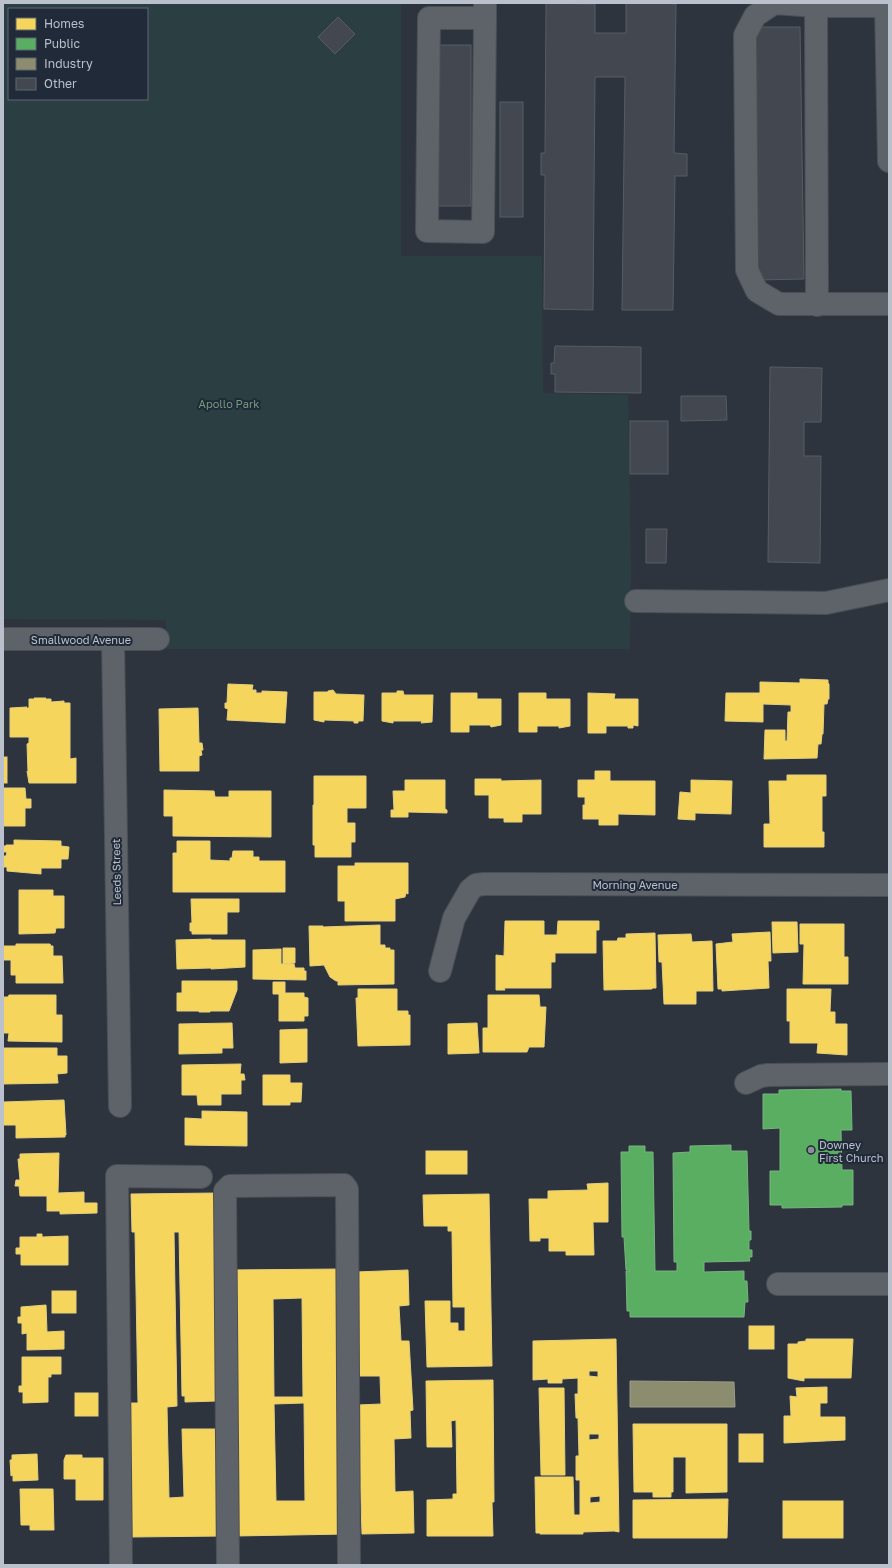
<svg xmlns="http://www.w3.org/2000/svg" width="892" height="1568" viewBox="0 0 892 1568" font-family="'Golos Text',sans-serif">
  <rect width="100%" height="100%" fill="#2e343d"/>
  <path fill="#2b3f43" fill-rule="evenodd" d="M3,3H401V256H542L543,393L628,395L631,569L630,649H167L166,620L3,619ZM9,9H147V99H9Z"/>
  <g fill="#f6d55c" stroke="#e4cf7e" fill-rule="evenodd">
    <path d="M800,679L828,680V683L829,684V699H828L827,704H824L823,734H822L821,744H818L817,758L764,759L765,730H785V741H787L788,712H791V705L763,704V722L725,721L726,693H760V682L800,683Z"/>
    <path d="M228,684L253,685L252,690H256V693H262V691L287,692L285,723L227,720L228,709L225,708V703H227Z"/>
    <path d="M333,690L336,694L364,695L363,721H358V723H354V721L324,720V722L314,720V692H328V691Z"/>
    <path d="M397,691H403L404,695H433L432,722L421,723L422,721H393V723L382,721V693H397Z"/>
    <path d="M451,693H477V699H501V725L491,727L490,725H469V732H451Z"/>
    <path d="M519,693H546V699H570V726L559,728V726H537V732H519Z"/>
    <path d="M588,693L615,694L614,699H638V726L633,725V728H628V726H606V733H588Z"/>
    <path d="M34,698H46L45,699H51V702L64,701V703H70V759L76,758V783H29L27,771L28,772L27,744L29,743V737H10V708L27,707L26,708H29V699H35Z"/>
    <path d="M198,708L199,743H202L203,750H201L202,755L199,756V771H160L159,709Z"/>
    <rect x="3" y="757" width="4" height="26"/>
    <path d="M595,771H610V781H655V815L618,814V825H599V819H583V805H585V797H578V780H595Z"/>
    <path d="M787,775H826V796H822V832H824V847H764V824H770L769,781H787Z"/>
    <path d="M314,776H366V808H347V823H355V842H351V857H315V845H313V805H314Z"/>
    <path d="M475,779H501V781L541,780V814H522V822H504V818H489V795H475Z"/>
    <path d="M405,780H445V809L447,810V813L408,812V817H391V810H394L393,791H405Z"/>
    <path d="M691,780L732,781L731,814L695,813V820L678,819L680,792L691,793Z"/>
    <path d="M3,788H25L26,799H31V808H25V826H3Z"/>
    <path d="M164,790L214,791L215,797H229V791H271V837L173,836V816H164Z"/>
    <path d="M14,840L61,841V846L69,847L68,859H61V868H41V874L7,871V867H4L3,856H6L7,852H3V846H6V845H14Z"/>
    <path d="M177,841H210V860L230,861V858H232L233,851H253V857H259V861H285V892H173V853H177Z"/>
    <path d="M355,863H408V894L406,893L405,897L395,899V921H345V901H338V866H355Z"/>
    <path d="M19,890H53V896H64V928H56L55,933L19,934Z"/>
    <path d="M191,899H239V912H227V934H192V931H190V923H192Z"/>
    <path d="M505,921H544V935H557L558,921H599V930H596V953H555V962H551V988H504L505,990H496V955L504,956Z"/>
    <path d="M772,922H797L798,952L773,953Z"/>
    <path d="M800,924H844V957H848V984H803L804,944H800Z"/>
    <path d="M380,925V945H385V948H390V950H394V984L338,985V981H336L330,977L324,965L310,966L309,926H323V927Z"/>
    <path d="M770,932L771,961H768L769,988L722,991V989H718L716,944L733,942L732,934Z"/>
    <path d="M655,933L656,988H652V989L604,990L603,941H617L618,938H626V934Z"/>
    <path d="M691,934L692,942L712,941L713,991H696V1004H664L662,962H659L658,935Z"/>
    <path d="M211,939V940H245V967L211,969V968L177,969L176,940Z"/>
    <path d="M16,944H50L51,946H53V956H62L63,983H16V975H11V960H3V946H16Z"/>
    <path d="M283,948H295V963L283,964Z"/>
    <path d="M281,949V964H294L295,968H304V971H306V980L253,979V950Z"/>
    <path d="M182,981H237V990L229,1011H210V1012H199V1011H177V993H182Z"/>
    <path d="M273,982H285V993H304V997L308,998V1016H304V1021H279V994H273Z"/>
    <path d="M358,989H397V1011H408V1015H410V1045L358,1046L356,998H358Z"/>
    <path d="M787,989H831L830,1012H835V1024H847V1055L817,1053L818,1043H790V1021H787Z"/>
    <path d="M9,995H56V1015H62V1042L8,1041L9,1033H3V997H8Z"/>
    <path d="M488,995H539L540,1007H546L544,1047H529L527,1052H483V1028H488Z"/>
    <path d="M232,1023L233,1048H222V1053L179,1054V1024Z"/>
    <path d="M477,1023L479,1053L448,1054V1024Z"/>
    <path d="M307,1029V1062L280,1063V1030Z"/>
    <path d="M3,1048H57V1056H67V1073L57,1074L58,1083L3,1084Z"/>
    <path d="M241,1064L240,1074H244L245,1080H241V1094H221V1105H198L197,1095H182V1065Z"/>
    <path d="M263,1075H290V1083H302L301,1102H290V1105H263Z"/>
    <path d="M64,1100L66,1135H65V1137L16,1138V1125H3V1102Z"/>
    <path d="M202,1111L247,1112V1146L185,1145V1118L202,1119Z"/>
    <rect x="426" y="1151" width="41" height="23"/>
    <path d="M59,1153L58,1193L84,1192V1203H97V1213L60,1214V1211H47V1196H20L19,1186H15L16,1180H20L18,1159H20V1154Z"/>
    <path d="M608,1183V1222H593L594,1255H566V1251H549V1238H540V1241H530L529,1199H548V1191L588,1190L587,1184Z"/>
    <path d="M217,1193V1401L185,1402V1396H182L179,1232H174L177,1406L167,1407L169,1498L184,1497L182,1429H221L223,1536L131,1537L129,1403H138L135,1232H132L131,1194Z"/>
    <path d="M489,1194L492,1366L427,1367L425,1301H450V1323H458V1331H465V1307H453L452,1231H448V1226H424L423,1195Z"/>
    <path d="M37,1234H42V1237L68,1236V1265H21V1254H16V1248H20V1237H37Z"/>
    <path d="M343,1269L347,1534L235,1536L230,1270ZM302,1298L303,1397H274L273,1299ZM304,1403L305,1501H276L274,1404Z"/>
    <path d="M408,1270L409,1305L399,1306L401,1341H409L413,1410L410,1411L411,1438L394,1439L395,1492L413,1491L414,1533L362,1534L358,1405L381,1404L380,1376H359L356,1272Z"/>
    <rect x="52" y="1291" width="24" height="22"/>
    <path d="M46,1305L47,1332L64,1331V1349L27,1350V1333L22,1334V1323H18V1317H21V1307Z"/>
    <rect x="749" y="1326" width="25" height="23"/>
    <path d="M616,1339L619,1532L614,1531L583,1532V1534H540V1533H536L535,1477H573L574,1515H580V1480H576V1456H579L578,1418H576L575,1394H578V1378L562,1379V1383H548V1379L533,1380V1341ZM589,1371H598V1377L589,1376ZM589,1434H599V1439L589,1440ZM600,1496V1502L590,1503V1497Z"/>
    <path d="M806,1339H853L851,1378H804V1381L788,1378V1344H798V1342L806,1341V1343Z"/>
    <path d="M22,1357H61V1374H51V1377H48V1402L23,1403V1392H19V1386H22Z"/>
    <path d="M493,1380L494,1502H492L493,1536H427V1500L453,1499V1494H457L456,1420L451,1421L452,1447H427L426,1381Z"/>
    <path d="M827,1387V1403H820V1417H845V1440L784,1443V1416H791L790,1396L797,1397L796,1388Z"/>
    <path d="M539,1388H564L565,1475H541Z"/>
    <rect x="75" y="1393" width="23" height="23"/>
    <path d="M633,1424H727V1492L686,1493V1457H673V1492H671V1497H653V1492H634Z"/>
    <rect x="739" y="1434" width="24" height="28"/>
    <path d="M37,1454L38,1480L13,1481V1475L11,1476L10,1460H12V1455Z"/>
    <path d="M66,1455H82V1458H103V1500H76V1479H64V1460Z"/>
    <path d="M20,1489H53L54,1530H30V1525H21Z"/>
    <path d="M728,1499L727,1538H633V1500Z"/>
    <rect x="783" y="1501" width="60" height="37"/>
  </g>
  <g fill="#5aae61" stroke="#77b481">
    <path d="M841,1089V1091H851L852,1130H841L842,1170H853V1205H842V1207L782,1208V1205H770V1171H780V1128L763,1129V1094H779V1090Z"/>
    <path d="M731,1145V1151H747L749,1231H751V1240H749V1250H752V1257H749L750,1261L704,1262V1272L744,1271V1281H747L748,1302H745L744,1317H630V1311H627L626,1271H630V1270H626L624,1237H622L621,1152H629V1146H645V1152H653L655,1271H677V1262H674L673,1153L690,1152V1146Z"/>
  </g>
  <path fill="#8c8c6e" stroke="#9a9c8a" d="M630,1381L734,1382L735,1407H630Z"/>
  <g fill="#434850" stroke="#575c64">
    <path d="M546,3L595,4V33H626V3H672V4H676L674,153L687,154V176H675L673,310H622L625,77H595L593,310L544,309L545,175H541V153H545Z"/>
    <path d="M338,17L355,34L335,54L318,37Z"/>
    <path d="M754,27H800L804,279L758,280Z"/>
    <rect x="426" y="45" width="45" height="161"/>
    <rect x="500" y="102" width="23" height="115"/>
    <path d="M555,346L641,347V393L555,392V374H551V363H554Z"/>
    <path d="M770,367L822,368L821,422H804V456H821L820,563L768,562Z"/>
    <path d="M681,396H726L727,420L681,421Z"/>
    <rect x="630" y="421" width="38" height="53"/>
    <path d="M646,529H667L666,563H646Z"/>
  </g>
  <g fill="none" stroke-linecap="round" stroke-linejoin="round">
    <g stroke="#4b4f55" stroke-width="24">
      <g id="minor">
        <path d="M485,3V18L483,232L427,231L429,18H485"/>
        <path d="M886,3L889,161"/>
        <path d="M816,6L817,305"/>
        <path d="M886,6H816L774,3L755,16L745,35L747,270L757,291L779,304H889"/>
        <path d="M636,601L826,603L889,590"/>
        <path d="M3,639H158"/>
        <path d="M113,639L120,1106"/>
        <path d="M440,971L454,918L470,890L476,885L484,884L889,885"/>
        <path d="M746,1083L761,1076L768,1075L889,1074"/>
        <path d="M778,1284H889"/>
        <path d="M121,1565L117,1176L201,1177"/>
        <path d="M228,1565L225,1191L230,1186L344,1185L347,1189L349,1565"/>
      </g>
    </g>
    <use href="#minor" stroke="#5e636a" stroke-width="22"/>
  </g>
  <circle fill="#89909a" stroke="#212a38" stroke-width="1.5" cx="811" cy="1150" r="4"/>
  <g text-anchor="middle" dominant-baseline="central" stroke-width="4" stroke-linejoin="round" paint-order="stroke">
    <g font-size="11" fill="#719d7c" stroke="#212a38">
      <text x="229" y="403">Apollo Park</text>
    </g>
    <g font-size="11" fill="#bac1cc" stroke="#212a38">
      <text x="81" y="639">Smallwood Avenue</text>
      <text transform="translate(116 872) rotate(-91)">Leeds Street</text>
      <text x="635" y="884">Morning Avenue</text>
    </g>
    <g font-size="11" fill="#bac1cc" stroke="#212a38" text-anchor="start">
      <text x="819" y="1144">Downey<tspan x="819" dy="13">First Church</tspan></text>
    </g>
  </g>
  <rect width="892" height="1568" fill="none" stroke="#bac1cc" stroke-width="8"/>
  <rect x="8" y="8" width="140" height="92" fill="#212a38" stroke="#5e6673"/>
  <rect x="16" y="18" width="20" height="12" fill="#f6d55c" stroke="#5e6673"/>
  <text x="44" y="28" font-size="12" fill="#bac1cc">Homes</text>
  <rect x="16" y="38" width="20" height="12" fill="#5aae61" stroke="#5e6673"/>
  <text x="44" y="48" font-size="12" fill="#bac1cc">Public</text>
  <rect x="16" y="58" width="20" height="12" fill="#8c8c6e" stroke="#5e6673"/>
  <text x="44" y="68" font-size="12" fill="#bac1cc">Industry</text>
  <rect x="16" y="78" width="20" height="12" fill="#434850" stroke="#5e6673"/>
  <text x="44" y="88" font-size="12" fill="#bac1cc">Other</text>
</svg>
